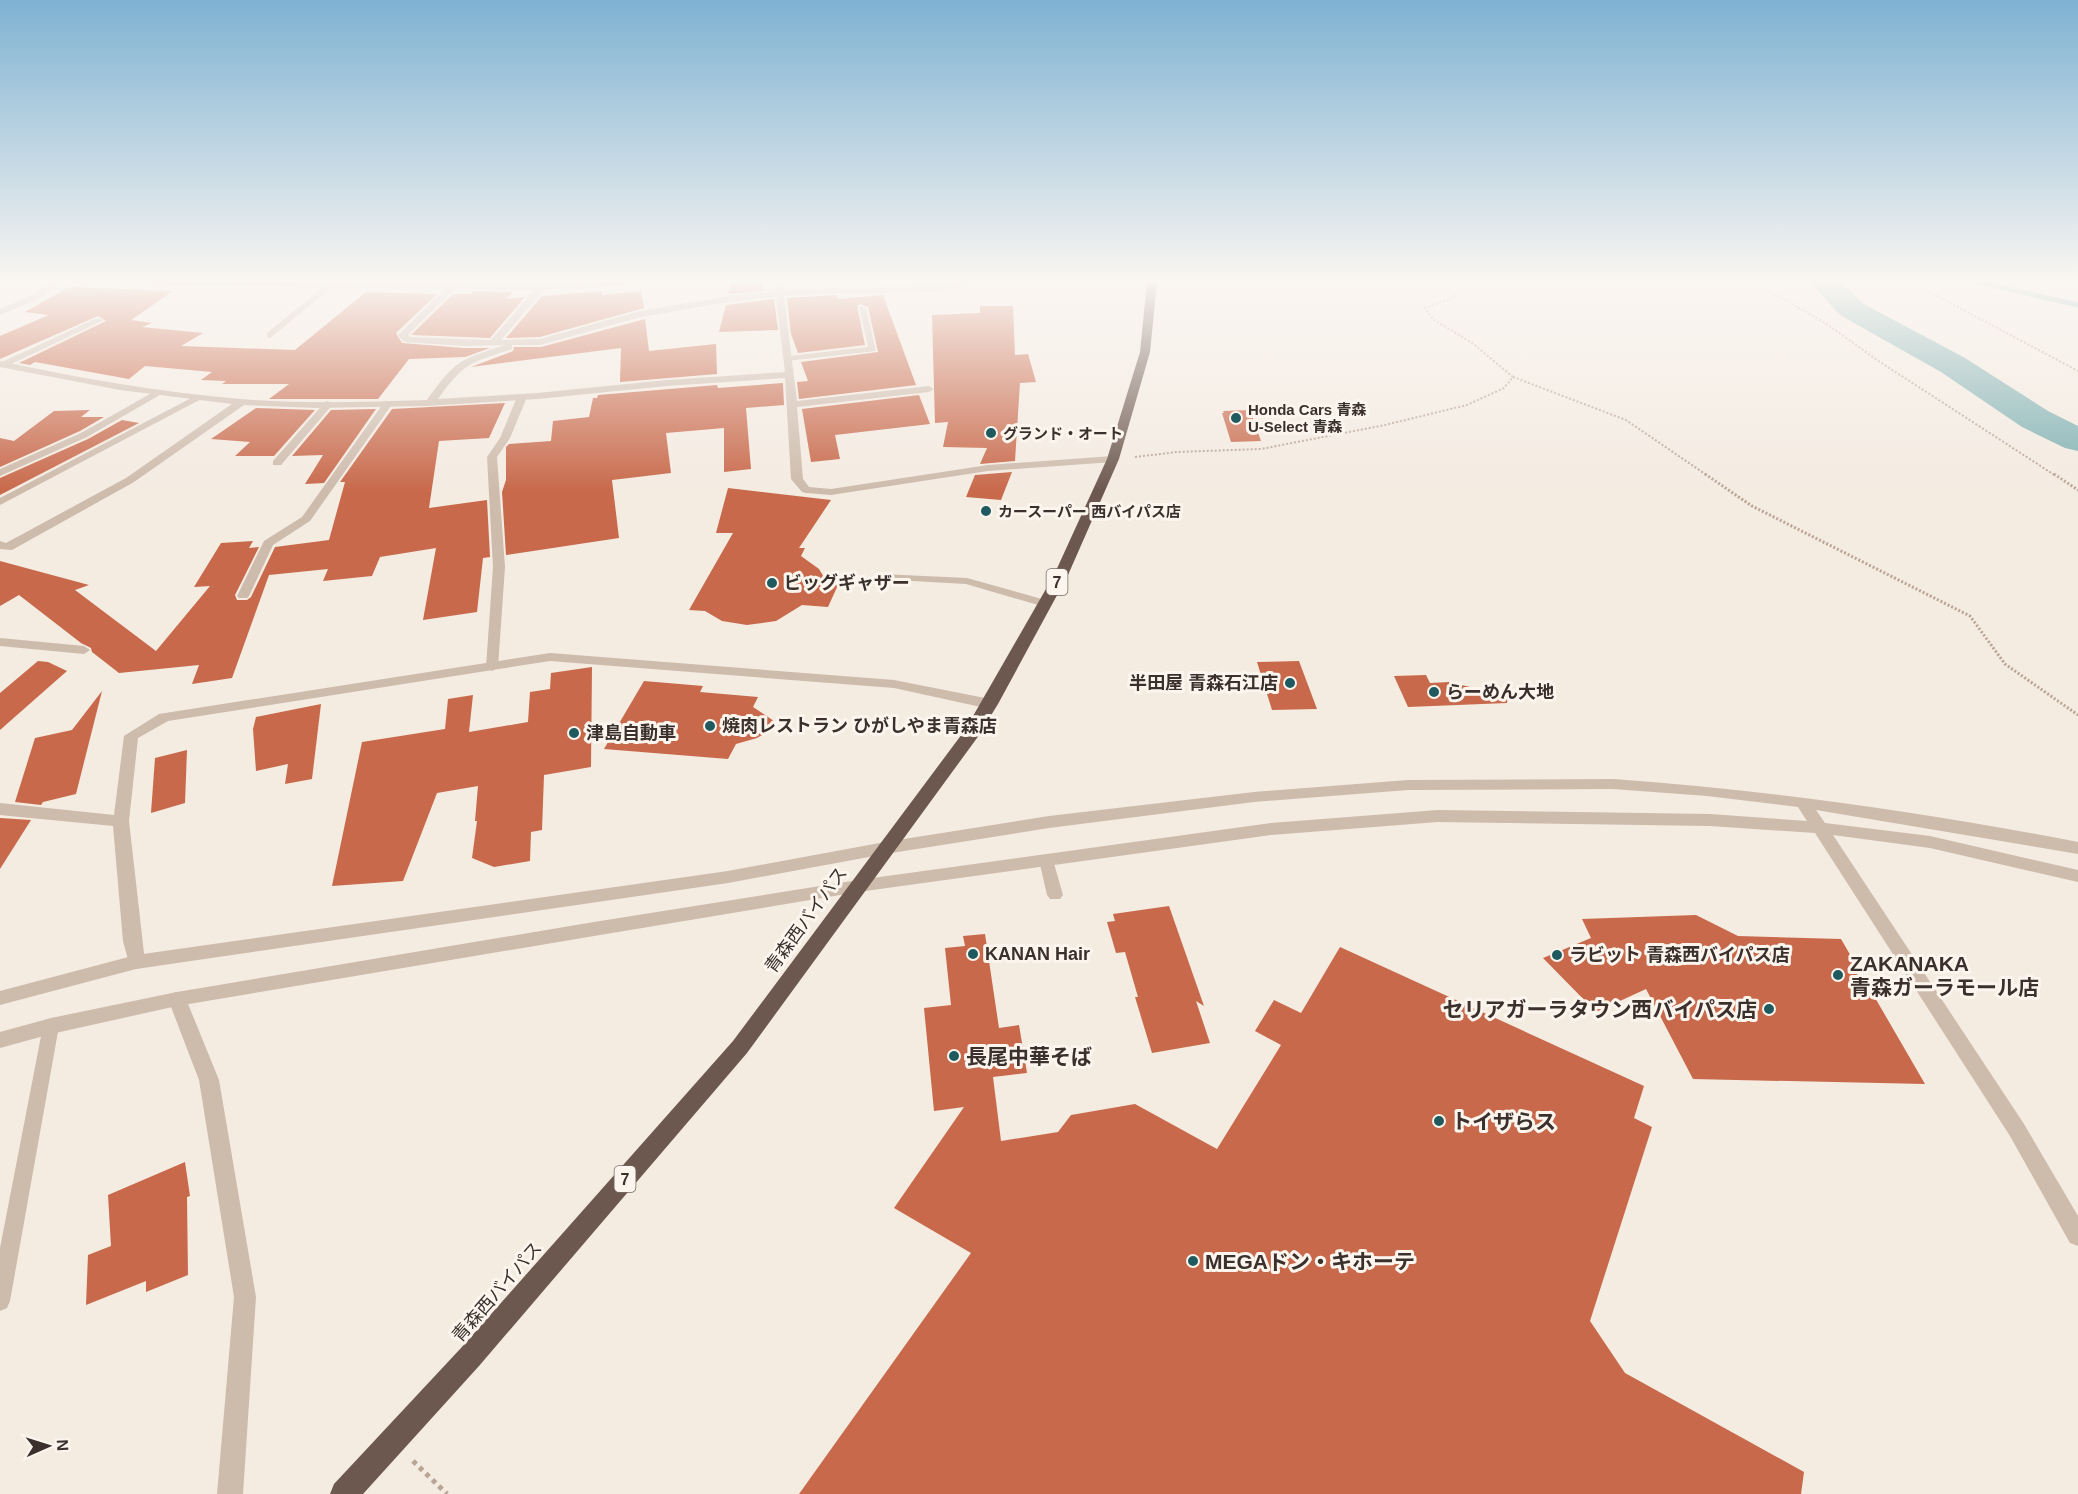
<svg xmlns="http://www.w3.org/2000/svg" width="2078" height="1494" viewBox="0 0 2078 1494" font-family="Arial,'Noto Sans JP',sans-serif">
  <rect width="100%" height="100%" fill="#f4ebe1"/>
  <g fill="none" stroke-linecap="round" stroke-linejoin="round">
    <path stroke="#7fb0b2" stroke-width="5" d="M1978,282L2078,305"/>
    <path fill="#7fb0b2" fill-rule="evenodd" d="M1810,282H1841L1862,303L1965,358L2048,411L2078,426V451L2065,448L2022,427L1941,372L1840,315Z"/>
  </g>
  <g fill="#c8694b">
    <path d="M762,282L763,291L728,294L731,284Z"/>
    <path d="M69,287L173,291L131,320L152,323L142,327L203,333L181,346L295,350L366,292L437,294L396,333L402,343L464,348H490L465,357L409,359L378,399H269L289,384H222L226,381L201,380L212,372L145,366L129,379L35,362L30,365L19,363L106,321L98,316L0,359V336L49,315L25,312Z"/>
    <path d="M474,291L513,292L506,299L525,297L490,338L411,335L453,294H471Z"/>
    <path d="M602,291V295L641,291L644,308L540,337L506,338L542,296Z"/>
    <path d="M837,295L838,299L883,295L916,385L799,399L797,382L808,381L801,362L878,352L868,307L860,304L857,306L865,345L798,353L791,334L787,298Z"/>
    <path d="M774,299L778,330L719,332L726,305Z"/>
    <path d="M980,306H1013L1015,355L1028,354L1036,382L1020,383L1015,461L980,464L987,448L943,447L948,422L935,423L932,315L980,313Z"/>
    <path d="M645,319L649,351L716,344L717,374L620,382L621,348L471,367L513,351L514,347H541Z"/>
    <path d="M783,383L784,405L746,408L751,469L724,472V428L666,433L671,473L612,480L619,538L506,555L502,492L506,480V447L509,444L551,441L553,421L589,417L593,398H597L598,395L717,385L718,388Z"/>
    <path d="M919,395L930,424L835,435L840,459L811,462L802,409Z"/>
    <path d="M505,403L489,438L439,441L429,508L487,500L490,557L483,558L477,612L423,620L436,548L380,557L372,576L323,581L328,569L269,575L232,678L192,684L199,665L119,673L92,652L91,648L81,643L19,595L0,606V561L89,585L75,590L156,651L210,586L194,587L221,543L253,541L249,548L259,547L235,595L237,600H247L251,597L275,547L329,540L345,482H340L392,409Z"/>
    <path d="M256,408L315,410L274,456H235L250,442L211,439Z"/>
    <path d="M376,409L324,483L305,484L323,455L292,456L331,410Z"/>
    <path d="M90,410L81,417H104L80,431L0,467V438L14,441L54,411Z"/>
    <path d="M1250,410L1261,441L1231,442L1222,413H1224L1223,411Z"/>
    <path d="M122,420L139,423L0,495V478L88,439Z"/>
    <path d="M1012,472L1001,500L966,497L975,475Z"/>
    <path d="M728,488L831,500L799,548H805L801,556L819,569L828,584L838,585L828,607L802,605L776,621L747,625L722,621L705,611L689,610L733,533H716Z"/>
    <path d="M38,661L48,662L67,671L0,730V693Z"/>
    <path d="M1299,661L1317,709L1272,710L1257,662Z"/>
    <path d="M592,667L591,767L544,775L542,830L531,832L530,861L494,867L472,858L477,821H475L478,786L437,793L403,881L332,886L362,742L445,729L448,699L473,695L469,732L528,722L530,692L550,689L551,673Z"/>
    <path d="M1426,675L1430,683L1449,682L1508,696L1507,703L1408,707L1394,676Z"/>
    <path d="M644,681L703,686L700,692L758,697L753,707L774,721L764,734L757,738L736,744L728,759L604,749Z"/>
    <path d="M102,691L76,794L43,802L41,805L15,802L35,738L72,730Z"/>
    <path d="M321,704L312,779L285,784L288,764L256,771L253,729L256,717Z"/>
    <path d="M187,750L185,803L151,813L155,758Z"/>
    <path d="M0,818L31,820L0,869Z"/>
    <path d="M1169,906L1204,1006L1196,1001L1210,1043L1152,1053L1135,997H1138L1125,952L1116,953L1107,922L1115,921L1113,914Z"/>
    <path d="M1696,915L1738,936L1841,939L1925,1084L1693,1079L1646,989L1596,1012L1543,958L1591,938L1582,919Z"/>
    <path d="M985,934L999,1028L1019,1025L1027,1073L993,1077L1001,1141L1058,1132L1071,1115L1135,1104L1217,1149L1281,1045L1255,1031L1274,1000L1301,1013L1340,947L1644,1086L1634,1118L1652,1127L1590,1321L1625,1373L1804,1472L1801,1494H799L971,1253L894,1208L964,1107L934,1111L924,1008L951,1005L945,948L965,946L963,936Z"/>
    <path d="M185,1162L190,1196L187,1197L188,1275L146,1292V1281L86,1305L88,1255L111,1246L108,1195Z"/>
  </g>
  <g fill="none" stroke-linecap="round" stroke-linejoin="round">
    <g stroke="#b9a596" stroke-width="2" stroke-dasharray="2 2" stroke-linecap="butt">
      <path d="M1753,282L1824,322L1877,360L2056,476"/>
      <path d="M1911,282L2078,371"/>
      <path d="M1513,377L1626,420L1708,476"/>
      <path d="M1135,457L1177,452L1261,449L1385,425L1467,405L1504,388L1513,377L1471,342L1434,320L1425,308L1448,300L1475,282"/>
    </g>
    <g stroke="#b9a596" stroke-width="3" stroke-dasharray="2 2" stroke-linecap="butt">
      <path d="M1705,474L1752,506L1970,616L2005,664L2078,715"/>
      <path d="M2054,474L2078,490"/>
    </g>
    <path stroke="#b9a596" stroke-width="5" stroke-dasharray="4.5 4.5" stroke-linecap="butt" d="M413,1461L447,1494"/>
    <g fill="#cdbbac" fill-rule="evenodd">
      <path d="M859,306L866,308L876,351L786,361V357L789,356L868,347Z"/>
      <path d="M97,318L104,320L5,367H0V363Z"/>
      <path d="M157,390L165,392L87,437L0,476V469L81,433Z"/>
      <path d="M522,394L527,397L510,438L497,457L505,567L498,667L492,671L486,667L493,567L487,457L500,438L517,397Z"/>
      <path d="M197,395L205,397L0,505V498Z"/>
      <path d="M326,401L334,403L281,465H273V461Z"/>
      <path d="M385,401L393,403L310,521L273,545L249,596L247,598H239L237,596L264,541L302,517Z"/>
      <path d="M881,574L967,578L1049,601L1051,603L1045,607L966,584L877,579L875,577Z"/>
      <path d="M0,638L84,646L90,650L84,654L0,646Z"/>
      <path d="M1046,855L1051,856L1053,860L1063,895L1060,899H1050L1047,895L1039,860L1041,856Z"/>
      <path d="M51,1019L57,1021L59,1026L10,1301L7,1308L0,1311V1248L43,1026L45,1021Z"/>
    </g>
    <g fill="#cdbbac" fill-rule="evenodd">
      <path d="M51,282H61L41,298L0,315V309L35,294Z"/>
      <path d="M144,282H461L460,284L541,285L633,282L629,285L544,290L501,340L540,339L640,311L734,295L775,292L774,282H782L784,291C833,287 882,288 931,286C947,286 961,282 977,282L935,292L830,293L784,296L797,401L929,386L934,389L929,392L797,407L803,479L809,487L831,489L988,465L1113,456L1119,459L1113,462L988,471L831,495L806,493L802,492L791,479L785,378L667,386L537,399L427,406L315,408L244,405L134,482L12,550L0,549V541L6,543L126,478L232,404L120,390L0,367V361C79,378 159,392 240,399C302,404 365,402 427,400C456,360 459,360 505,345L464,346L404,342L398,335L400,333L445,289L333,287L270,338L267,337V333L323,287L148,285ZM455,289L534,290L491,340L410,337L408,335ZM776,297L785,372L667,380L537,393L438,399C464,362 470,363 512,349V345H540L641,317L734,301Z"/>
      <path d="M550,653L894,680L990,699L997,704L990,709L894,688L550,661L168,721L138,738L129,821L145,962L142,967L136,969L130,967L123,941L113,826L0,815V803L114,815L124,736L159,714Z"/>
      <path d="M177,992L184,994L186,999L219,1080L256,1297L243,1494H217L234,1297L199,1080L168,999L170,994Z"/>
    </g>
    <path fill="#cdbbac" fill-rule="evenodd" d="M1613,779C1769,790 1924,812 2078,842V854L1816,810L1825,823L1930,836L2078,870V882L1930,848L1833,835L2024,1124L2078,1216V1246L2070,1243L2010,1136L1815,833L1710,826L1438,822L1271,835L858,892L594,936L177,1006L51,1034L0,1048V1032L51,1018L177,992L594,922L858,880L1271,823L1438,810L1710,814L1807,821L1798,807L1707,796L1613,789L1408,790L1254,802L1049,828L885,854L728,883L136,969L0,1005V991L136,955L728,871L885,842L1049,816L1254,792L1408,780Z"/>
    <path fill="#6c584f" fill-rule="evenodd" d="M1147,282H1157L1150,352L1119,459L1068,575L998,704L977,738L747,1053L479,1366L363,1494H330L334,1484L461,1348L733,1041L965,730L1054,575L1107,459L1140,352Z"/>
  </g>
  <linearGradient id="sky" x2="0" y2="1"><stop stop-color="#7eb2d2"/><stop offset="0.57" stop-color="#faf6f2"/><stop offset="1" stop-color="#faf6f2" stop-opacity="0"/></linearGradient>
  <rect width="2078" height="492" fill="url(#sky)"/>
  <g fill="#1f5a5e" stroke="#fbf5ee" stroke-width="2">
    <circle cx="1236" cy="418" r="6"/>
    <circle cx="991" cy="433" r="6"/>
    <circle cx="986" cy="511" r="6"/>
    <circle cx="772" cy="583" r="6"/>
    <circle cx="1290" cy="683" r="6"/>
    <circle cx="1434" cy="692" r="6"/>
    <circle cx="710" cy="726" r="6"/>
    <circle cx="574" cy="733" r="6"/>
    <circle cx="973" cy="954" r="6"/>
    <circle cx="1557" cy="955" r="6"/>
    <circle cx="1838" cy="975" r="6"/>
    <circle cx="1769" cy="1009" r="6"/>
    <circle cx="954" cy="1056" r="6"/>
    <circle cx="1439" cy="1121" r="6"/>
    <circle cx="1193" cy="1261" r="6"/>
  </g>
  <g text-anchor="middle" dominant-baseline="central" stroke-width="6" stroke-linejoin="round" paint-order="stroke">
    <g font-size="15" font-weight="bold" fill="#3b302b" stroke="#fbf5ee" text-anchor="start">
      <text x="1248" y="409">Honda Cars 青森<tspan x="1248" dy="17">U-Select 青森</tspan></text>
      <text x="1003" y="433">グランド・オート</text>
      <text x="998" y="511">カースーパー 西バイパス店</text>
    </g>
    <g fill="#fbf5ee" stroke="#756b66" stroke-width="1.5">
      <rect x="1046.5" y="569" width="21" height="26" rx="4.5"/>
      <rect x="614.5" y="1166" width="21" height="26" rx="4.5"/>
    </g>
    <g font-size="16" font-weight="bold" fill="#3b302b">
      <text x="1057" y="582">7</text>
      <text x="625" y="1179">7</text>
    </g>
    <g font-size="18" font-weight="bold" fill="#3b302b" stroke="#fbf5ee" text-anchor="start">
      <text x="784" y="583">ビッグギャザー</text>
      <text x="1278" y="683" text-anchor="end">半田屋 青森石江店</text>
      <text x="1446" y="692">らーめん大地</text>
      <text x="722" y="726">焼肉レストラン ひがしやま青森店</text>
      <text x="586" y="733">津島自動車</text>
      <text x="985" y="954">KANAN Hair</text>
      <text x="1569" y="955">ラビット 青森西バイパス店</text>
    </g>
    <g font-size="18" fill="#3b302b" stroke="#fbf5ee">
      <text transform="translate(806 920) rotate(-54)">青森西バイパス</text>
      <text transform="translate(497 1292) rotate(-49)">青森西バイパス</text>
    </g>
    <g font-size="21" font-weight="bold" fill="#3b302b" stroke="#fbf5ee" text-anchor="start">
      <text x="1850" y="963">ZAKANAKA<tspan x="1850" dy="24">青森ガーラモール店</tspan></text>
      <text x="1757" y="1009" text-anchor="end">セリアガーラタウン西バイパス店</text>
      <text x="966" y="1056">長尾中華そば</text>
      <text x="1451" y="1121">トイザらス</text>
      <text x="1205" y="1261">MEGAドン・キホーテ</text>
    </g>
  </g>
  <g transform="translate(48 1446) rotate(87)" stroke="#fbf5ee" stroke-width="4.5" paint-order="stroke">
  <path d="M0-4.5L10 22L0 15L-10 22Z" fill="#3b302b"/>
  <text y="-9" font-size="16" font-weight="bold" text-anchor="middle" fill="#3b302b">N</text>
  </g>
</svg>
